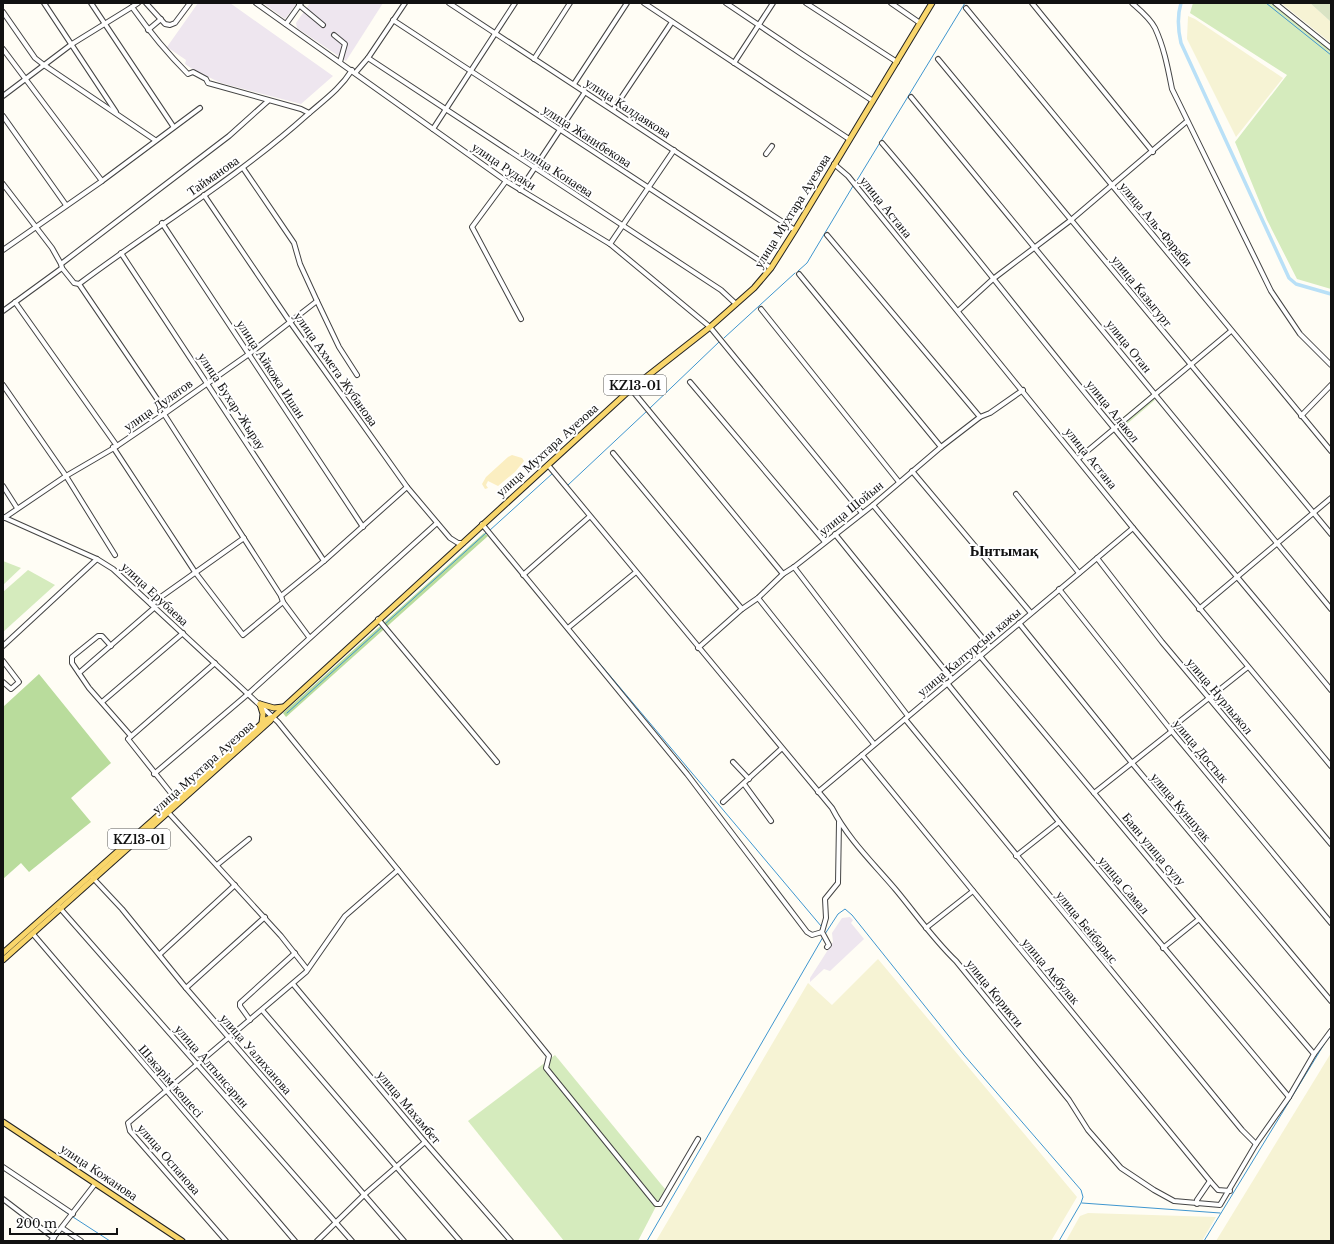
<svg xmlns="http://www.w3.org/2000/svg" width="1334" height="1244" viewBox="0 0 1334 1244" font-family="'Libre Baskerville',serif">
  <rect width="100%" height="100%" fill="#fffdf5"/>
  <g fill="#eee6ef">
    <path d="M198,3H230L333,76L301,104L221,83L194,70L185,64L186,60L167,47Z"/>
    <path d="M263,3H297L285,19Z"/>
    <path d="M310,3H383L346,61L297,28L296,23Z"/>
    <path d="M850,917L853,920L851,923L864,939L830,971L824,969L810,982V978L833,942L832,933L842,918Z"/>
  </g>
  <g fill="#f6f3d4">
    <path d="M1281,3H1310L1331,22V43Z"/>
    <path d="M1188,16L1195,19L1283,78L1236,137L1187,39Z"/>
    <path d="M878,959L1077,1197L1051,1241H656L808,983L832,1005Z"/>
    <path d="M1331,1053V1241H1216Z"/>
    <path d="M1088,1213L1216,1217L1202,1241H1066L1080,1216Z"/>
  </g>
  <g fill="#d5ebbd">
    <path d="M1193,3H1279L1331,45V289L1297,279L1267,220L1235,142L1287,75L1190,13Z"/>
    <path d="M1150,395L1155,400L1121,429L1116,423Z"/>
    <path d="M3,561L21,568L3,585Z"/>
    <path d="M28,570L55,585L3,632V592Z"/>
    <path d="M555,1055L665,1189L638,1241H564L468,1121Z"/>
  </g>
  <g fill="#b9dc9c">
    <path d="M484,533L488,536L286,717L283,713Z"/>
    <path d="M39,674L111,763L71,798L91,822L29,872L21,863L3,879V707Z"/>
  </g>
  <path fill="#fbeec1" d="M512,455L522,458L524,461L515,472L498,486L488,481L486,485L488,488L485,489L482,484L486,477L508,457Z"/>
  <path fill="#d9e3c4" d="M1310,3H1331V22Z"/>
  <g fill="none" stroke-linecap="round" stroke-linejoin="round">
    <g stroke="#3f96cf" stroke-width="1">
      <path d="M1266,3L1331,55"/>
      <path d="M856,182L965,3"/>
      <path d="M798,271L807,263L853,186"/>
      <path d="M724,338L795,273"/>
      <path d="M649,409L719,342"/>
      <path d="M568,485L647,411"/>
      <path d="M489,531L553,473"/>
      <path d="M384,625L486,533"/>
      <path d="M574,633L821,926"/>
      <path d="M287,713L382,627"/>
      <path d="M825,934L838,914L845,909L852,915L964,1055L1081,1190L1083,1197L1081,1203L1059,1241"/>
      <path d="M38,1193L70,1215"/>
      <path d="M1082,1203L1220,1213"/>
      <path d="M73,1217L110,1241"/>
      <path d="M647,1241L823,937"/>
      <path d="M1204,1241L1326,1041L1331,1036"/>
    </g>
    <path stroke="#b9e0f7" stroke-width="3.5" d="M1181,3C1177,16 1178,30 1181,43L1289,278L1296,284L1331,294"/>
    <g stroke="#444" stroke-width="6">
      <g id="minor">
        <path d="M44,3L116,112"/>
        <path d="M91,3L173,126"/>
        <path d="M138,3L132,7C149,31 167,53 188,74L193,72L206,79L208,83L301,109L309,113"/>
        <path d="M146,3L165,24L170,25L175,23L190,3"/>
        <path d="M256,3L506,181L610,244L710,327L862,513"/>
        <path d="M449,3L795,230"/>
        <path d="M644,3L849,139"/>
        <path d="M726,3L803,55L873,101"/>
        <path d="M806,3L897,62"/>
        <path d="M891,3L920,23"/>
        <path d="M1032,3L1153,152"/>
        <path d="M1132,3C1140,10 1150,18 1155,28C1164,47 1168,69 1172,89L1271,291L1300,334L1331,365"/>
        <path d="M1275,3L1331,48"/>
        <path d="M299,5L323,25"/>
        <path d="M966,8L1331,451"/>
        <path d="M3,12L35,58L44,65L155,140"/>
        <path d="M393,20L771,268"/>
        <path d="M286,24L301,3"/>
        <path d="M148,30L161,19"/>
        <path d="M334,35L345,44L340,62"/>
        <path d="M3,49L102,181"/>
        <path d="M368,58L721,290L736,304"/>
        <path d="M534,59L570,3"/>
        <path d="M938,59L1331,534"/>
        <path d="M734,63L773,3"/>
        <path d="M356,72L368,58L405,3"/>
        <path d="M574,84L627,3"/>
        <path d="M3,96L72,44L132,7"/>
        <path d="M911,97L1331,609"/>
        <path d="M613,110L672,22"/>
        <path d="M3,116L66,205"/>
        <path d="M433,129L515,3"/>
        <path d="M882,143C961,235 1035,333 1113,427C1185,516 1259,602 1331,690"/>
        <path d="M766,154L772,146"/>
        <path d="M834,164L848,176L1133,528L1331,766"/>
        <path d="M243,168L294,243L300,264L317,301L339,347L357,375"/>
        <path d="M506,181L472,227L521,319"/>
        <path d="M3,184L52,248L61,264L62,268L74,283L79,284C155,227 237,178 307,115C324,100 340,89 352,70"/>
        <path d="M520,190L585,92"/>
        <path d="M204,195L290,322L407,487L450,538L458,543H463"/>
        <path d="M162,223L363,527"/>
        <path d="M827,235L980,417"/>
        <path d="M610,244L674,150"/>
        <path d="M3,250L102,181L200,108"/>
        <path d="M121,253L324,561"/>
        <path d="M61,264L229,136L268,101"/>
        <path d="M799,274L941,447"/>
        <path d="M79,284L166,412"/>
        <path d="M15,302L117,446"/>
        <path d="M761,309L899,482"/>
        <path d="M3,311L62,268"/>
        <path d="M958,311L993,279L1071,220L1186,122"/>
        <path d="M690,382L825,542"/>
        <path d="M3,385L66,476L115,555"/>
        <path d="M631,389L783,574"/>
        <path d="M164,414L281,596"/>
        <path d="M1301,416L1331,385"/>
        <path d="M113,447L195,572L243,635L283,602L281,596L324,561L407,487"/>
        <path d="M613,453L742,609"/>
        <path d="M1079,458L1231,331"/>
        <path d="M548,465L832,808C848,839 873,863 896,890C916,914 933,939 956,961L1069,1100L1088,1130L1121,1168L1154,1190L1174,1201L1220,1205L1256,1144L1289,1097L1314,1054L1331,1031"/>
        <path d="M912,471L1031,613"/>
        <path d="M3,486L17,508"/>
        <path d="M1016,494L1079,573"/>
        <path d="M873,505L990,647"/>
        <path d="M3,517L97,559L113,569L278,722L549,1056L546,1068L656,1204H660L661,1202L698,1139"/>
        <path d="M4,518L66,476L114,448L164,414L249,354L317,301"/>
        <path d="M482,524L687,774L807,932L812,935L822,932"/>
        <path d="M835,534L952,679"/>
        <path d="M1097,558L1162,642L1331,844"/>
        <path d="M794,567L908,716"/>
        <path d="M523,575L589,517"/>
        <path d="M1059,589L1170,729L1331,923"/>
        <path d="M758,598L874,744"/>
        <path d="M283,602L309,637"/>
        <path d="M151,604L244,538"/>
        <path d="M1199,609L1331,498"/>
        <path d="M378,619L497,762"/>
        <path d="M1019,623L1132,763L1331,1001"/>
        <path d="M568,628L636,572"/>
        <path d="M3,646L97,559"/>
        <path d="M111,646L102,636H98L72,657V663L89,688L131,736"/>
        <path d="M698,648L742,609L758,598L783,574L794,567L873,505L941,447L980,417L990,413L1023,390"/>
        <path d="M980,656L1199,919L1314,1054"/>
        <path d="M3,661L19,682L11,689L3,682"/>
        <path d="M79,673L154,608"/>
        <path d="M947,683L1059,822L1289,1097"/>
        <path d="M102,702L183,633"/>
        <path d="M905,719L1242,1130L1256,1144"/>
        <path d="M1170,729L1248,667"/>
        <path d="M862,755L1210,1181L1218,1190L1230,1191"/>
        <path d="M733,762L749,779"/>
        <path d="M154,774L248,694L437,523"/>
        <path d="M744,784L771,821"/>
        <path d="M818,792L1133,528"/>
        <path d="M1094,793L1172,731"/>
        <path d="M178,802L128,739L215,663"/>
        <path d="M723,802L781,749"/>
        <path d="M167,811L281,936L307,969"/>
        <path d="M1016,856L1059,822"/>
        <path d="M217,865L249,839"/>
        <path d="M92,877L122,909L186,988L404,1241"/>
        <path d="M59,907L352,1241"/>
        <path d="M926,928L973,891"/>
        <path d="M33,934L295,1241"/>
        <path d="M827,947L829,945L822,932L826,918L825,899L838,883L839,822"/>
        <path d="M1163,948L1199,919"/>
        <path d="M160,954L235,885"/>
        <path d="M293,984L425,1142L511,1241"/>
        <path d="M186,988L265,917"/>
        <path d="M262,1010L460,1241"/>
        <path d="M250,1020L240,1006V1003L295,953"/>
        <path d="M3,1167L73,1214"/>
        <path d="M3,1199L54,1238"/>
        <path d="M1197,1204V1200L1210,1181"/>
        <path d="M62,1228L81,1241"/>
        <path d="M51,1241L95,1184"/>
        <path d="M226,1241L130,1131L128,1123L306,972L345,916L398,870"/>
        <path d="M317,1241L365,1194L425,1142"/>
      </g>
    </g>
    <g stroke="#222" stroke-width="7">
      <g id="major">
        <path d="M260,704L274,708L283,707"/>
        <path d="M260,704L263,714L262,723"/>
        <path d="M3,953L267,719L273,717"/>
        <path d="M3,960L270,721L273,717L631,389L710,327L754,288L771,268L795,230L932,3"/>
        <path d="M3,1122L182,1241"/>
      </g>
    </g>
    <use href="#minor" stroke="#fff" stroke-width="4"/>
    <use href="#major" stroke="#f9d66b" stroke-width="5"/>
  </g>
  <g text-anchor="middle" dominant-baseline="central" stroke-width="4" stroke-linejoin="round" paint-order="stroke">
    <g fill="#fff" stroke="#585858" stroke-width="1">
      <rect x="604" y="375" width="62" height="20" rx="3"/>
      <rect x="108" y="829" width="62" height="20" rx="3"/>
    </g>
    <g font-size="12" font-weight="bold" fill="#111">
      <text x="635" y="385">KZ13-01</text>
      <text x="139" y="839">KZ13-01</text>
    </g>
    <g font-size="13" fill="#111" stroke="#fff">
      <text transform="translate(628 108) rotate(33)">улица Калдаякова</text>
      <text transform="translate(587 136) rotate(33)">улица Жанибекова</text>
      <text transform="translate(504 166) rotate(34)">улица Рудаки</text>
      <text transform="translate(558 172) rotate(33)">улица Конаева</text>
      <text transform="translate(213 176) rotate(-35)">Тайманова</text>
      <text transform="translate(886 207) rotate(51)">улица Астана</text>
      <text transform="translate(792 211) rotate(-58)">улица Мухтара Ауезова</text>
      <text transform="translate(1156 224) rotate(50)">улица Аль-Фараби</text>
      <text transform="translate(1142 291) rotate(51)">улица Казыгурт</text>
      <text transform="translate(1129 346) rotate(51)">улица Отан</text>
      <text transform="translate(271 369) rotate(57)">улица Айкожа Ишан</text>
      <text transform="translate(336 369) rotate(55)">улица Ахмета Жубанова</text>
      <text transform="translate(232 401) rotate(57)">улица Бухар-Жырау</text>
      <text transform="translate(158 405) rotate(-35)">улица Дулатов</text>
      <text transform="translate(1113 411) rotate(51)">улица Алакол</text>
      <text transform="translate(547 450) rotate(-42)">улица Мухтара Ауезова</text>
      <text transform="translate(1091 458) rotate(51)">улица Астана</text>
      <text transform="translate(851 508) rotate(-39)">улица Шойын</text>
      <text transform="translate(155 594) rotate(43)">улица Ерубаева</text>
      <text transform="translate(969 652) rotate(-40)">улица Калтурсын кажы</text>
      <text transform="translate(1220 696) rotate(50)">улица Нурлыжол</text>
      <text transform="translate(1201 751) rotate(50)">улица Достык</text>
      <text transform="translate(203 767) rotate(-42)">улица Мухтара Ауезова</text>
      <text transform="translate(1181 807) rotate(50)">улица Куншуак</text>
      <text transform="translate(1154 849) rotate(50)">Баян улица сулу</text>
      <text transform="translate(1124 885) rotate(50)">улица Самал</text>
      <text transform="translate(1087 927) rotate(51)">улица Бейбарыс</text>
      <text transform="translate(1051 971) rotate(50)">улица Акбулак</text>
      <text transform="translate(995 993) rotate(51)">улица Корикти</text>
      <text transform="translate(256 1054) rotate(49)">улица Уалиханова</text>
      <text transform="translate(212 1066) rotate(49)">улица Алтынсарин</text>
      <text transform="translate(171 1081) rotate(49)">Шәкәрім көшесі</text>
      <text transform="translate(409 1107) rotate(50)">улица Махамбет</text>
      <text transform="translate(169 1159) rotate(49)">улица Оспанова</text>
      <text transform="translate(99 1172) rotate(34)">улица Кожанова</text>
    </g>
    <g font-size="15" font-weight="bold" fill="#111" stroke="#fff">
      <text x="1004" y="550">Ынтымақ</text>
    </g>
  </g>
  <rect width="1334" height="1244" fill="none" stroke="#111111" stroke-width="8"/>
  <path d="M10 1228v6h107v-6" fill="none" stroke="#111111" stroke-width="2"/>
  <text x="16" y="1228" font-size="12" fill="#111111" stroke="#ffffff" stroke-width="3" paint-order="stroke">200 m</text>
</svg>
